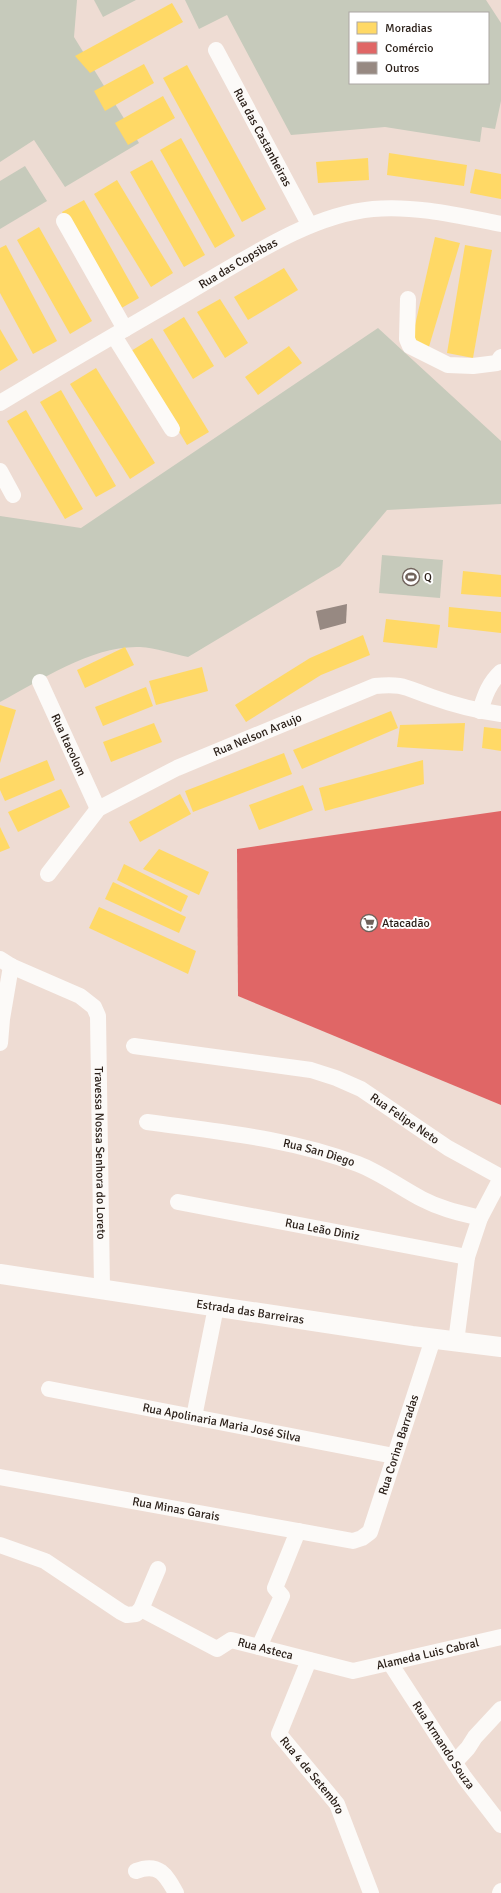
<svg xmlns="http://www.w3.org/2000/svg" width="501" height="1893" viewBox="0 0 501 1893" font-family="Signika,sans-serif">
  <rect width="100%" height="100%" fill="#eedcd3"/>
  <g fill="#c6cabb" fill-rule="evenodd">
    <path d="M0,0H77L74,37L139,143L65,187L34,140L0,162Z"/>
    <path d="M94,0H136L103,17Z"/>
    <path d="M185,0H486L501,23V101L495,129L482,127L480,142L385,127L291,135L227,15L199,29ZM350,13H488V83H350Z"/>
    <path d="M25,166L47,201L0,229V181Z"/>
    <path d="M378,328L501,441V504L387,510L340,566L188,657C173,654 156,648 140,647C93,645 41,680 0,702V516L81,528Z"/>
    <path d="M382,555L443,560L440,598L379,593Z"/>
  </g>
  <g fill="#ffd966">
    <path d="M172,3L183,22L90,73L75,56Z"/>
    <path d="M144,64L154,83L105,111L94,91Z"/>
    <path d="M187,65L266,209L242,222L163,78Z"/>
    <path d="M163,96L175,118L128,145L115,123Z"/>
    <path d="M181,138L235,236L215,248L160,150Z"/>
    <path d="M389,153L467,165L464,186L387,175Z"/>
    <path d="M368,158L369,180L318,183L316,162Z"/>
    <path d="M152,160L205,255L184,267L130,172Z"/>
    <path d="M475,169L501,174V199L470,193Z"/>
    <path d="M117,180L173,273L151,287L94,194Z"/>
    <path d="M84,200L139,298L118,310L62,212Z"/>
    <path d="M39,227L92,321L70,334L17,240Z"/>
    <path d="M435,237L460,243L428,350L411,343Z"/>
    <path d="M6,245L57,341L33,354L0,293V248Z"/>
    <path d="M465,245L492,250L473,358L447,353Z"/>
    <path d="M284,268L298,290L248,320L234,297Z"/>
    <path d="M220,299L248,343L225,358L197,312Z"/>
    <path d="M184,317L214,366L193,379L163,330Z"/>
    <path d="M0,329L18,360L0,371Z"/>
    <path d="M152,338L209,432L187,445L131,351Z"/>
    <path d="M289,346L302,363L258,395L245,377Z"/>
    <path d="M96,368L155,463L130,479L70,384Z"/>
    <path d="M61,390L116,486L96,497L40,402Z"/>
    <path d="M26,410L83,509L65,519L7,421Z"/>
    <path d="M463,571L501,575V597L461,594Z"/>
    <path d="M449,607L501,612V633L448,627Z"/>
    <path d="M386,619L440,625L437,648L383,642Z"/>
    <path d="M363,635L370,655L321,675L246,722L235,705L310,658Z"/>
    <path d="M125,647L134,665L85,688L77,670Z"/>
    <path d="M202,667L208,691L156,705L149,681Z"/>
    <path d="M146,687L153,706L103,726L95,707Z"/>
    <path d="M0,705L16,710L0,763Z"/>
    <path d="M391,711L398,728L302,769L293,750Z"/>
    <path d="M154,723L162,742L111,762L103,742Z"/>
    <path d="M465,723L463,751L397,747L400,725Z"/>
    <path d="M484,727L501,729V751L482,748Z"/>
    <path d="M284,753L292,774L193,812L185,791Z"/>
    <path d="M47,760L55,780L5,801L0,790V779Z"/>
    <path d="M423,760L424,784L325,811L319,788Z"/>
    <path d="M303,785L313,810L259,830L249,805Z"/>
    <path d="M61,789L70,807L18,832L8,812Z"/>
    <path d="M180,794L191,814L140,842L129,822Z"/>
    <path d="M0,827L10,848L0,852Z"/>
    <path d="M159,849L209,872L199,895L143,869Z"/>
    <path d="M124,864L188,896L181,912L117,880Z"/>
    <path d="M113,882L186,917L179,933L105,899Z"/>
    <path d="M99,907L196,951L188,974L89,928Z"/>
  </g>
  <path fill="#e06666" d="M501,811V1105L238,996L237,849Z"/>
  <path fill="#978982" d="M347,604L346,623L320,630L316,611Z"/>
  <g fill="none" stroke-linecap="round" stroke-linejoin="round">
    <g stroke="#fcfaf8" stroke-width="16">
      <path id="s1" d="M216,50L309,224"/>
      <path d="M64,221L125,329"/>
      <path d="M408,299L407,339L410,346L448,365L473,366L497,363L501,357"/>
      <path d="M114,336L172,429"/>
      <path id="s2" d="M0,403C62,365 125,329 187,293C243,261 308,215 373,209C415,205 460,216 501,224"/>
      <path d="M0,471L13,495"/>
      <path id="s3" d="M40,682L98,809"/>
      <path d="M480,711C485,695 489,683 501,672"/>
      <path id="s4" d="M48,874L98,809L177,768L375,686C403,683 406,688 432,697C454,705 478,711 501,714"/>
      <path id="s5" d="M0,959L11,966L80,996L94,1007L98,1016L102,1289"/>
      <path d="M0,1043L2,1019L11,966"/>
      <path id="s6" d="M134,1046L311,1070L336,1078L361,1089L448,1148L499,1176L500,1180L480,1218L467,1257L456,1342"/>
      <path id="s7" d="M147,1122C220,1132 289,1138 358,1164C381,1173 401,1188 422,1199C441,1209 460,1213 480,1218"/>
      <path id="s8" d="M178,1202L467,1257"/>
      <path id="s9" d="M49,1389L394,1456"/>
      <path d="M194,1417L216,1307"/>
      <path id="s10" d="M0,1477L353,1541L362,1538L370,1532L433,1339"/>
      <path d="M0,1545L45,1561L121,1612L127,1615L136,1614L141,1609L158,1569"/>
      <path id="s11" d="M141,1609L217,1649L231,1640L353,1671L501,1637"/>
      <path d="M259,1647L282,1596L275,1588L298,1531"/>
      <path id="s12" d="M309,1660L279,1734L337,1804L371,1893"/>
      <path id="s13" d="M390,1663L464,1777L501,1825"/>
      <path d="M455,1762L468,1748L475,1737L501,1709"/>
      <path d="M136,1871C159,1862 166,1875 176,1893"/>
      <path d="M500,1893L501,1891"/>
    </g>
    <path stroke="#fcfaf8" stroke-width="20" id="s14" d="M0,1274L412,1336L501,1347"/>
  </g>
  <defs>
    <g id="stadium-ring" transform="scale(0.9)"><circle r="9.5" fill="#fff" stroke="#70625b" stroke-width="1.5"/><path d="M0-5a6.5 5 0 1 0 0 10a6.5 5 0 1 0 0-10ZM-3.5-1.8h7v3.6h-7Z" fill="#70625b"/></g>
    <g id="supermarket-ring" transform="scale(0.9)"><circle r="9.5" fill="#fff" stroke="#70625b" stroke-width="1.5"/><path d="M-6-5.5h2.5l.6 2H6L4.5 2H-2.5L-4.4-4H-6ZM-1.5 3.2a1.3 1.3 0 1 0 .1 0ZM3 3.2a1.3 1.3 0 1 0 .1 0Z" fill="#70625b"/></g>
  </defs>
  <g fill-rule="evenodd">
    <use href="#stadium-ring" x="411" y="577"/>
    <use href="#supermarket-ring" x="369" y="923"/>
  </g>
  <g text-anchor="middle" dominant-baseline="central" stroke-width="4" stroke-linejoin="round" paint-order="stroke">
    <g font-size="12" fill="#2c211a" stroke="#fff">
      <text stroke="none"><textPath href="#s1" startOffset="99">Rua das Castanheiras</textPath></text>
      <text stroke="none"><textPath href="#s2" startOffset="276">Rua das Copsibas</textPath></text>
      <text stroke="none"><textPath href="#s4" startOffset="258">Rua Nelson Araujo</textPath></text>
      <text stroke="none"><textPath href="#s3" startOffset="69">Rua Itacolom</textPath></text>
      <text stroke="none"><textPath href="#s6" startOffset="285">Rua Felipe Neto</textPath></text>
      <text stroke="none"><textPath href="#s5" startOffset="253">Travessa Nossa Senhora do Loreto</textPath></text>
      <text stroke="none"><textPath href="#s7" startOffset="175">Rua San Diego</textPath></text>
      <text stroke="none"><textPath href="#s8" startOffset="147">Rua Leão Diniz</textPath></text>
      <text stroke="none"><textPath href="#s14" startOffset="253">Estrada das Barreiras</textPath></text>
      <text stroke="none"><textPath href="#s9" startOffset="176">Rua Apolinaria Maria José Silva</textPath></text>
      <text stroke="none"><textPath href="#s10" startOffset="470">Rua Corina Barradas</textPath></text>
      <text stroke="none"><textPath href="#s10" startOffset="179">Rua Minas Garais</textPath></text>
      <text stroke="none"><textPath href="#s11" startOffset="138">Rua Asteca</textPath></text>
      <text stroke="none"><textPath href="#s11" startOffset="305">Alameda Luis Cabral</textPath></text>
      <text stroke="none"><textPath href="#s13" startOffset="98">Rua Armando Souza</textPath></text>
      <text stroke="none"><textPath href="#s12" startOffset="133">Rua 4 de Setembro</textPath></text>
    </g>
    <g font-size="12" fill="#2c211a" stroke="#fff" text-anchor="start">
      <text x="424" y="577">Q</text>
      <text x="382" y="923">Atacadão</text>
    </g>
  </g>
  <rect x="349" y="12" width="140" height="72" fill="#ffffff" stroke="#aba6a3"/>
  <rect x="357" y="22" width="20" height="12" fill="#ffd966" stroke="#aba6a3"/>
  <text x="385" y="32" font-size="12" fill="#2c211a">Moradias</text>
  <rect x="357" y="42" width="20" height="12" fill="#e06666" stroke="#aba6a3"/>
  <text x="385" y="52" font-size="12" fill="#2c211a">Comércio</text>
  <rect x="357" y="62" width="20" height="12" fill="#978982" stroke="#aba6a3"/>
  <text x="385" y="72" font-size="12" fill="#2c211a">Outros</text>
</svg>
